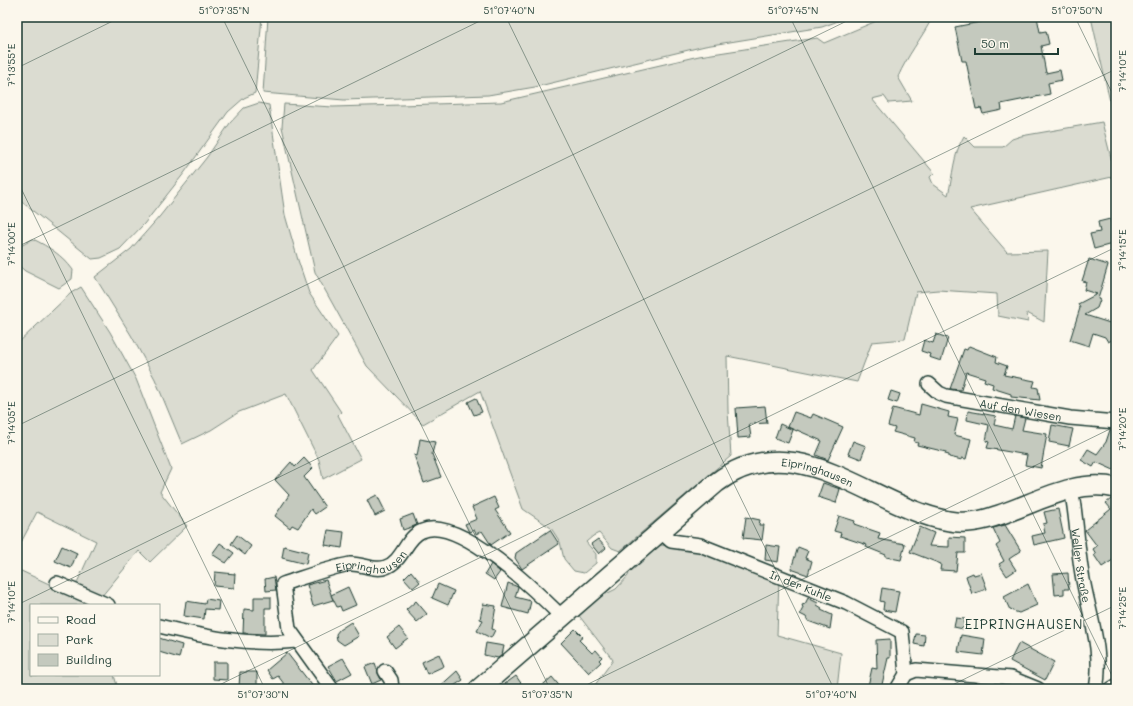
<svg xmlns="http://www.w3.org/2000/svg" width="1133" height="706" viewBox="0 0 1133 706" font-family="Mali,sans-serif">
  <rect width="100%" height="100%" fill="#fbf7ec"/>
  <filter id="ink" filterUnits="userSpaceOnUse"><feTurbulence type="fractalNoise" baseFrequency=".025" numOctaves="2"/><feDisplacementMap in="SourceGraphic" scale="8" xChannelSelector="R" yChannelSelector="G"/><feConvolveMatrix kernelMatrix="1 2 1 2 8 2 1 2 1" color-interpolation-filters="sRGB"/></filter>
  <g filter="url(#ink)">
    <g fill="#dbdcd1" stroke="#7d8c82">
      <path d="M17,17H262L255,93L244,98L228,112L185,172L144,224L120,249L101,258L92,259L17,198Z"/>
      <path d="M268,17H849L822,27L705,46L535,87L488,95L344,100L263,93Z"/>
      <path d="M886,17H940L931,20C921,39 907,56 898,77L912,101L889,103L884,96L872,99L934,173L930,177L933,184L948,195C953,176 953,154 964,136L975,147H1003L1012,139L1021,136L1102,122L1114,170L1112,177L970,209L1007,252L1048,251L1044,322L1027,313L1028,322L998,316L997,294L938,290L916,292L905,339L872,342L857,382L727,356L728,411L731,456L620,551L612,548L599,533L593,536L586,542L596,554V563L584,573L574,571L564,559L560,542L551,528L523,509L480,391L423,424L367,366L315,272L282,127L284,104L333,107L501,102L699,56L817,38L824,43Z"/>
      <path d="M1091,17H1116V130L1113,115Z"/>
      <path d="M259,103L269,105L285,215L298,260L309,293L338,336L313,370L341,412L338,415L361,459L323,479L319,460L286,394L239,412L211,430L182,444L155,379L131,335L95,277L131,249L160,216L207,157L230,123L244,108Z"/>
      <path d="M33,239C49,247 62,255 73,270L72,279L59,288L25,271L17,264V248Z"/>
      <path d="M81,287L110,332L136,379L171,469L160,492L187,526L150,562L139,551L101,597L75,587L96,541L37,512L17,550V344L71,293Z"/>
      <path d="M659,545L688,547L779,579L777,635L841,653L837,689H592L613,660L577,613L600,597L616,589L628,576L630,569Z"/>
      <path d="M17,569L79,598L91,605H31V675H114L118,689H17Z"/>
    </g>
    <g fill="#c4c9be" stroke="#1f3d34">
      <path d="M1005,17H1037L1040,32L1046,31L1049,44L1041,46L1046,73L1060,70L1062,80L1048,83L1050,94L1001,104L1002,110L983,114L981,108L976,109L966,61H962L955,27Z"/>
      <path d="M1110,219L1113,228H1116V243L1094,249L1090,234L1100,232L1098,222Z"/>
      <path d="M1089,259L1108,265L1098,299L1100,300L1097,308L1085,315L1116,325V338L1108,342L1105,337L1093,333L1089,346L1070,340L1080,308L1078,304L1097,294L1084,290L1086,282L1082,281Z"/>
      <path d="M936,334L948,338L941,361L929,357L930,354L921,351L924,340L933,343Z"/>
      <path d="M969,346L997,357L996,362L1007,366L1004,375L1035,381L1033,387L1038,388L1040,400L1011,397V394L992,388L993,384L984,381L985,378L966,372L961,390L950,389L964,349L967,350Z"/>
      <path d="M891,391L900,394L897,403L888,400Z"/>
      <path d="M476,398L482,412L474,415L468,402Z"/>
      <path d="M921,404L949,412L948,417L958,419L954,435L971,439L966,459L962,458V460L949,457V455L945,454L946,452L917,445L918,443L914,442L915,438L893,432L895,428L888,426L893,408L919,415Z"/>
      <path d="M765,406L767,423L749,424L751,437L738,438L736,408Z"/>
      <path d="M968,411L996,416L994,425L1012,429L1015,416L1025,418L1022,430L1047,434L1041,468L1025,465L1027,455L987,448L989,442L986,441L989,425L967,420Z"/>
      <path d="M794,412L811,418L813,414L843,427L828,460L816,455L822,441L797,430V431L788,427Z"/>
      <path d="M780,424L793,430L788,443L775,438Z"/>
      <path d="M1052,425L1073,429L1069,446L1049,442Z"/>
      <path d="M1110,430H1116V471L1096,462L1093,467L1081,460L1088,449L1097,454L1106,442Z"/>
      <path d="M420,439L435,442L432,454L441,477L424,483L414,455L417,456Z"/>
      <path d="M853,441L866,446L861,459L848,454Z"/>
      <path d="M304,458L313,468L304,477L325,507L315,514L311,509L298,528L292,525L290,528L275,516L289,495L275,480L291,462L295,467Z"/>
      <path d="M823,483L840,489L836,503L818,497Z"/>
      <path d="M377,495L385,511L375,516L367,500Z"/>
      <path d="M494,497L499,508L495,510L510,532L491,545L482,531L476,534L474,530L469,532L465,524L477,519L472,507Z"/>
      <path d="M1111,499H1116V558L1102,567L1094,555L1096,554L1093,549L1097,546L1085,530L1111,509L1106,503Z"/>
      <path d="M1058,509L1064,538L1034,545L1032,536L1045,533L1043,524L1047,523L1044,512Z"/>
      <path d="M413,514L417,525L403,530L400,519Z"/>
      <path d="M839,516L855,521L854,524L880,533L878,539L905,544L901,560L886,557V555L866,547L867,545L840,536L841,533L834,531Z"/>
      <path d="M746,517L760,520L759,525H764L762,540L743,538Z"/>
      <path d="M1005,525L1021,551L1009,559L1016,570L1007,576L999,564L1004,561L996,546L1000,543L993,528Z"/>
      <path d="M920,527L934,533L929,546L949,547V537L965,538V553H958L956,571L940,570L941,564L910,552Z"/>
      <path d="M328,530L344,532L342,548L325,545Z"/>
      <path d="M550,530L559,544L522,569L515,558L516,553Z"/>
      <path d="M237,535L251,546L245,555L231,544Z"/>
      <path d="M598,539L606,548L599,554L591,544Z"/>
      <path d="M220,543L234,553L226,563L212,554Z"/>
      <path d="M766,545L780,547L778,562L765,560Z"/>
      <path d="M62,546L77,553L71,568L55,561Z"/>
      <path d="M284,546L308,552L306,564L282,558Z"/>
      <path d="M798,547L808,551L805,558L812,561L808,575L791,569Z"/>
      <path d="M491,564L500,572L494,580L485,574Z"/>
      <path d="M411,571L420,582L413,588L404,578Z"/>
      <path d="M215,572L235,574L234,588L214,586Z"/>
      <path d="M973,573L974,575L981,573L987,589L972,594L966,576Z"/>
      <path d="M1068,573L1069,589H1064V594L1055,595L1053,574Z"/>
      <path d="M274,577L276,590L266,591L265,579Z"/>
      <path d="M326,580L333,600L313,606L307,585Z"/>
      <path d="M508,583L518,587L515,597L531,601L528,614L502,607Z"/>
      <path d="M438,584L454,591L448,605L432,598Z"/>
      <path d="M1028,584L1037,605L1019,613L1010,610L1004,597Z"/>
      <path d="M348,587L356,605L342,611L340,606L337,607L331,595Z"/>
      <path d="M882,588L899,591L895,612L883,610L884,602L880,601Z"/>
      <path d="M254,597H271V608H265V634L243,633L244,609L254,610Z"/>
      <path d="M808,598L818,603L817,605L822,608L821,610L832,615L830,629L808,621L806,617L800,614L803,608L802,605L805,604Z"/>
      <path d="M206,599L219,601L218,610L205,609L204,619L184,616L186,601L205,604Z"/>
      <path d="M416,601L427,614L417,622L406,610Z"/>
      <path d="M483,604L496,606L492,629L495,630L491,638L477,631L483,620L480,619Z"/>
      <path d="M956,618L965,619L963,629L954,627Z"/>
      <path d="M351,622L359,636L344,645L337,640L336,634L339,630Z"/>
      <path d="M399,627L408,638L395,648L387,637Z"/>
      <path d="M575,629L583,637L579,640L592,653L596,650L602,657L599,660L601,662L589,673L561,643Z"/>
      <path d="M916,634L925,635L924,646L914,644Z"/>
      <path d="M961,635L985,639L983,655L958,652Z"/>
      <path d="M159,638L182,645L179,658L159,652Z"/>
      <path d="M890,639V658H888L881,689L868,686L872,668L877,669L876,640Z"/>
      <path d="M486,643L504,646L502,655L498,658L484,655Z"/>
      <path d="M1019,643L1054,662L1045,680L1010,661Z"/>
      <path d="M287,653L315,689H288L278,676L273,679L267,670Z"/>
      <path d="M439,654L444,666L427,674L422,662Z"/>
      <path d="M343,658L352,673L337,681L328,666Z"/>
      <path d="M213,662H227V680L213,679Z"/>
      <path d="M375,663L381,680L372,684L365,667Z"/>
      <path d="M457,671L463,680L449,689H437Z"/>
      <path d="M240,672H257V687H239Z"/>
      <path d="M516,676L525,689H498Z"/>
      <path d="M552,677L562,689H538Z"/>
    </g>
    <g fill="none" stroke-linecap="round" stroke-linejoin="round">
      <g stroke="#1f3d34" stroke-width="16">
        <g id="street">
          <path id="s1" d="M929,384L939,393L946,396L1070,418L1116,422"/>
          <path id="s2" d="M1071,489C1077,517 1077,546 1082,574C1088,612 1104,650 1096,689"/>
          <path id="s3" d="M660,531L671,541L700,545L846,603L902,632L906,674L897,689"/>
          <path d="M57,583L108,605"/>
          <path d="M159,626C205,637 250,646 297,641"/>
          <path d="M385,671L391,680L392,689"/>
          <path d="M906,674L916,670L1011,678L1038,689"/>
          <path id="s4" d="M332,689L289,629L283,584C305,577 328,568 350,564C362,563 375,572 386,567C403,561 406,537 422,531C458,515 537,592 562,617"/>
          <path d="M1111,689L1116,686"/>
        </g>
      </g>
      <g stroke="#1f3d34" stroke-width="22">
        <g id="secondary">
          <path id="s5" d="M479,689L716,483C796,422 870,507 949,521C1002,531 1058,474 1116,488"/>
        </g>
      </g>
      <use href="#street" stroke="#fbf7ec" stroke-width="13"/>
      <use href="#secondary" stroke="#fbf7ec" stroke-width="19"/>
    </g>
  </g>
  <path fill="none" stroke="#1f3d34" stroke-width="1" stroke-opacity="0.45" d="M222,17L550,689M506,17L834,689M790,17L1116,684M1075,17L1116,101M17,68L121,17M17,180L265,689M17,247L488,17M17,426L855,17M17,605L1116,69M211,689L1116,247M578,689L1116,426M944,689L1116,605"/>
  <g text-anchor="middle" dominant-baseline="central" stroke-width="4" stroke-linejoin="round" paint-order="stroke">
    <g font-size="11" fill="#1f3d34" stroke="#fbf7ec">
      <text stroke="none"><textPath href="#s1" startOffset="97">Auf den Wiesen</textPath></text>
      <text stroke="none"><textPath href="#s5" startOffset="422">Eipringhausen</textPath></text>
      <text stroke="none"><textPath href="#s4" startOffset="212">Eipringhausen</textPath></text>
      <text stroke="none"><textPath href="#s2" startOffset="77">Weller Straße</textPath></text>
      <text stroke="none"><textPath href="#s3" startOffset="153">In der Kuhle</textPath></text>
    </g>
    <g font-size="13" letter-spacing="1" fill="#1f3d34" stroke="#fbf7ec">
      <text x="1024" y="623">EIPRINGHAUSEN</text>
    </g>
  </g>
  <rect width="1133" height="706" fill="none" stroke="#fbf7ec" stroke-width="44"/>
  <rect x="30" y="604" width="130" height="72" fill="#fbf7ec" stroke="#a3ada2"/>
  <rect x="38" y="617" width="20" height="6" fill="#fbf7ec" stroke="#a3ada2"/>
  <text x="66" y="624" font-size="12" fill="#1f3d34">Road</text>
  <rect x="38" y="634" width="20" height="12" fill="#dbdcd1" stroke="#a3ada2"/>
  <text x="66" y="644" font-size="12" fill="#1f3d34">Park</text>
  <rect x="38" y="654" width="20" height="12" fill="#c4c9be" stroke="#a3ada2"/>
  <text x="66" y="664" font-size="12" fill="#1f3d34">Building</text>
  <path d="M975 48v6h83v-6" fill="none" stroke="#1f3d34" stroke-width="2"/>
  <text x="981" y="48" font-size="12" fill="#1f3d34" stroke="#fbf7ec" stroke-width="3" paint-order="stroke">50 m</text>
  <rect x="22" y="22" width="1089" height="662" fill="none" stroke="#1f3d34" stroke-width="1.5"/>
  <g font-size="10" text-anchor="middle" fill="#1f3d34">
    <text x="224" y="14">51°07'35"N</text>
    <text x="509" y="14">51°07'40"N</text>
    <text x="793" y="14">51°07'45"N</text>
    <text x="1077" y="14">51°07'50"N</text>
    <text transform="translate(11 65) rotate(-90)" y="4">7°13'55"E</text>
    <text transform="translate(1122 71) rotate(-90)" y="4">7°14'10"E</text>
    <text transform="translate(11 244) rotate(-90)" y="4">7°14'00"E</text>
    <text transform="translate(1122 250) rotate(-90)" y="4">7°14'15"E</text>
    <text transform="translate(11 423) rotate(-90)" y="4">7°14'05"E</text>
    <text transform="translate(1122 429) rotate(-90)" y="4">7°14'20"E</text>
    <text transform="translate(11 602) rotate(-90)" y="4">7°14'10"E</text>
    <text transform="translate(1122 608) rotate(-90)" y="4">7°14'25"E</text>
    <text x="263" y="698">51°07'30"N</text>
    <text x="547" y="698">51°07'35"N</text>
    <text x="831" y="698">51°07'40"N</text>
  </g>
</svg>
